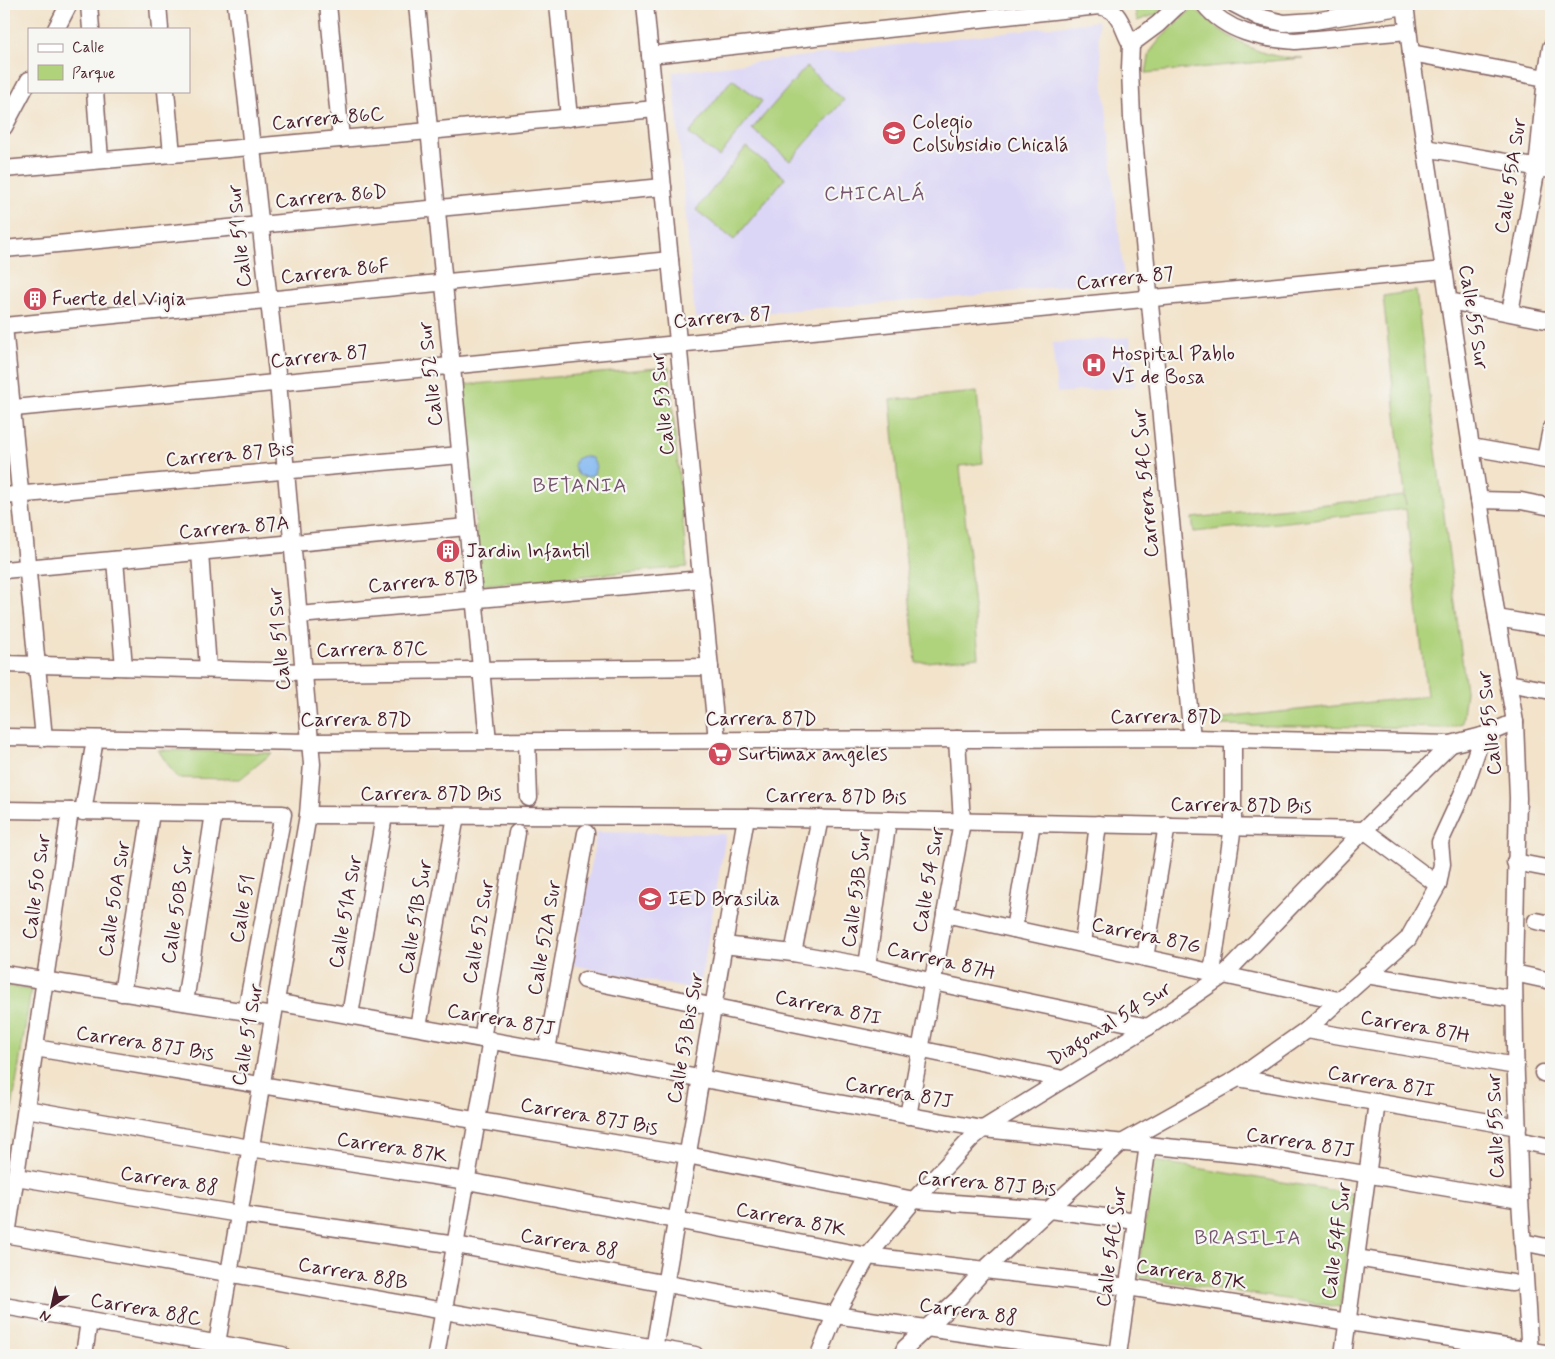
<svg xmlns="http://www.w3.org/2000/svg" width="1555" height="1359" viewBox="0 0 1555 1359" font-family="Mynerve,sans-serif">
  <rect width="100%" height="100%" fill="#f6f6f2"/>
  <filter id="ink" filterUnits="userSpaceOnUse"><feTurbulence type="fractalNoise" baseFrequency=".02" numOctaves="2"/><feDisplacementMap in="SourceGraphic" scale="10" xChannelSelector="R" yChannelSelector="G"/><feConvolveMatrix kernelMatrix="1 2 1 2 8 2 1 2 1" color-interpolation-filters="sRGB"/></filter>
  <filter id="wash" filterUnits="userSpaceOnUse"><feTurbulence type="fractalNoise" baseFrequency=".0096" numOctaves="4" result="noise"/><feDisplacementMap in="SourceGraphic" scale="20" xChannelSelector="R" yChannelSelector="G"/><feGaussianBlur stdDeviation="1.12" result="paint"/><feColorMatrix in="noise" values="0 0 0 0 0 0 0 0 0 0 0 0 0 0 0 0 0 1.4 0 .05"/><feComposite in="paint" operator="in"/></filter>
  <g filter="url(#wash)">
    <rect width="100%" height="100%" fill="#f2e3ca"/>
    <g fill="#dcd6f6">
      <path d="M1097,21L1124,279L962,297L695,318L673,72Z"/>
      <path d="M1130,337L1135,386L1057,393L1052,343Z"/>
      <path d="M597,832L726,834L699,991L573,965Z"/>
    </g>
    <g fill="#afd27b" stroke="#7c7853">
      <path d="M1132,4H1166L1157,14L1137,21L1135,8Z"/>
      <path d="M1193,8C1216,28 1242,48 1272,55C1282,58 1293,57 1303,58L1146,73L1150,52L1161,38Z"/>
      <path d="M806,67L844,100L790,161L752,129Z"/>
      <path d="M732,79L762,101L719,157L689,134Z"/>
      <path d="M746,147L785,178L734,240L696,210Z"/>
      <path d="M1416,291L1466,691L1462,724L1449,728L1220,725L1215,719L1427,696L1406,509L1194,532L1192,518L1404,496L1406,505L1383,296Z"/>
      <path d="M669,367L687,567L481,585L463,385Z"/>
      <path d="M977,392L983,463L960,466L979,657L916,663L890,400Z"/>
      <path d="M158,750L272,753L240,779L177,778Z"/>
      <path d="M4,985L31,990L8,1134H4Z"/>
      <path d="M1154,1161L1355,1194L1340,1307L1137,1277Z"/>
    </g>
    <path fill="#82b8f1" stroke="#666c8e" d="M583,456L592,458L596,466L594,474L587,477L578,475L574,466L576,459Z"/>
  </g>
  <g filter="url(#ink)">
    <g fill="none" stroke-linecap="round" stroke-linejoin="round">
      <g stroke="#856463" stroke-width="19">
        <g id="minor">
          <path d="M89,4L91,29"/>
          <path d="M158,4L160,29"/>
          <path d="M328,4L341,139"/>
          <path d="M417,4L488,741"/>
          <path d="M558,4L569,118"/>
          <path d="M645,4L717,740"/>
          <path d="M1204,4C1226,32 1262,39 1295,41L1408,31"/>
          <path d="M1234,4L1259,17L1284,23L1314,21L1405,6"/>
          <path d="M1405,4L1411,53L1497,618L1515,722L1518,798L1514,973L1515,1047L1520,1200L1530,1355"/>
          <path d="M56,29L69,4"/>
          <path d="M1131,44L1130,69L1132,118L1192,738"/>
          <path d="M1131,44L1158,24L1179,4"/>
          <path d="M1411,53L1551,79"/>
          <path d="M650,55L1099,6C1122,10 1121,27 1131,44"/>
          <path d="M95,91L100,160"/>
          <path d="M166,91L172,154"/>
          <path d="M4,127L29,80"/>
          <path d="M1425,148L1551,170"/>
          <path d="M4,169L429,131L655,109"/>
          <path d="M4,249L663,187"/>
          <path d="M1449,301L1551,321"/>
          <path d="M1510,312L1537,168L1546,78L1551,47"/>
          <path d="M4,326L670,260"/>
          <path d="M4,326L44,738"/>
          <path d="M4,409L1444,270"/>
          <path d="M1471,447L1551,461"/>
          <path d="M1545,459L1551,429"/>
          <path d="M4,496L460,455"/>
          <path d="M1479,500L1521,501L1551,507"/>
          <path d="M200,552L208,669"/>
          <path d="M115,560L124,667"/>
          <path d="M4,570L467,527"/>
          <path d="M299,615L702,579"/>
          <path d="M1497,618L1551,627"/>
          <path d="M4,664L304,672L710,667"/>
          <path d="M1508,683L1551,691"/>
          <path d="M4,737L310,742L1192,738L1451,744L1482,736L1515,722"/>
          <path d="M527,741L529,798"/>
          <path d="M4,810L283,814L246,1012"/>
          <path d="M83,812L95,739"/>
          <path d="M308,815L746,817L1364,830L1438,885"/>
          <path d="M1515,862L1551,869"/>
          <path d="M945,914L1338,1000"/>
          <path d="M1536,921L1551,924"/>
          <path d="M1014,929L1032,823"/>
          <path d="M1083,944L1098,824"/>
          <path d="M724,945L793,953L867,966L933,982L1148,1027"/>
          <path d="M793,953L820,818"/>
          <path d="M1145,958L1167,825"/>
          <path d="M867,966L888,820"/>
          <path d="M1212,973L1233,826V739"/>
          <path d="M1514,973L1551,981"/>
          <path d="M4,974L273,1016"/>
          <path d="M1366,975L1514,999"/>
          <path d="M585,980L1063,1079"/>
          <path d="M122,993L151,813"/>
          <path d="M185,1002L214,813"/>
          <path d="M275,1002L983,1129L1257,1156L1520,1200"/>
          <path d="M350,1015L384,816"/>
          <path d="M418,1027L456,816"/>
          <path d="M1306,1030L1516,1066"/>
          <path d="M482,1039L517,833"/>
          <path d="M35,1048L687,1155L914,1200L1049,1210L1137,1221"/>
          <path d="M547,1050L586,833"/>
          <path d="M1543,1073L1551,1075"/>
          <path d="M1238,1078L1518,1127"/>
          <path d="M26,1109L250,1148L467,1181L868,1256L1128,1287L1551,1354"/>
          <path d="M908,1116L962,822L957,739"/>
          <path d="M1518,1140L1551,1147"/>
          <path d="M16,1177L239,1214L456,1245L835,1315L1115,1355"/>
          <path d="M4,1234L695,1355"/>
          <path d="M7,1235L70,811"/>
          <path d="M1522,1242L1551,1248"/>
          <path d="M1356,1258L1512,1283"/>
          <path d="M4,1306L282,1355"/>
          <path d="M84,1355L89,1321"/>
          <path d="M215,1355L308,815L312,764L278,382L236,4"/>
          <path d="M436,1355L491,1040"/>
          <path d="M653,1355L746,817"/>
          <path d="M819,1355L835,1315L868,1256L914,1200L972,1138L983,1129L1148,1027L1224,975L1364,830L1451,744"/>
          <path d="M902,1355L905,1348L958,1299L984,1270L1120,1144L1238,1078L1306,1030L1408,939L1438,885L1442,864L1440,842L1464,790L1482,736"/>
          <path d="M1118,1355L1148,1145"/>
          <path d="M1343,1355L1377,1102"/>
        </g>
      </g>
      <use href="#minor" stroke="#fff" stroke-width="16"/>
    </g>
  </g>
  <defs>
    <g id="school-disc" transform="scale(1.25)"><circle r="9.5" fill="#d1495b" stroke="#f6f6f2"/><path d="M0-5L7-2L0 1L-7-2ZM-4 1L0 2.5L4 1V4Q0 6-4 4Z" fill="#fff"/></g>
    <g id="building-disc" transform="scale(1.25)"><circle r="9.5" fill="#d1495b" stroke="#f6f6f2"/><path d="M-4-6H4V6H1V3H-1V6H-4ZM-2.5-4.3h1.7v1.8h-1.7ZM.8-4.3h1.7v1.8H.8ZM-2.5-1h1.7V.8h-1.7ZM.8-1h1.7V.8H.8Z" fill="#fff"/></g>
    <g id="hospital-disc" transform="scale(1.25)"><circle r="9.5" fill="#d1495b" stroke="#f6f6f2"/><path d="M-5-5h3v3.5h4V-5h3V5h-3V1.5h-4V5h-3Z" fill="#fff"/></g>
    <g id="supermarket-disc" transform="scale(1.25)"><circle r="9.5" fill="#d1495b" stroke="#f6f6f2"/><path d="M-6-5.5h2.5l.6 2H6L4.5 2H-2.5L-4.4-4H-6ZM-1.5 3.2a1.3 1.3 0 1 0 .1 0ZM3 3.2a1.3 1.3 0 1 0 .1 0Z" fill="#fff"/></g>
  </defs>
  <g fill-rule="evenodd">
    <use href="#school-disc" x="894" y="133"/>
    <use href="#building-disc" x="35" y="299"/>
    <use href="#hospital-disc" x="1094" y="365"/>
    <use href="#building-disc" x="448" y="551"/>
    <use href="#supermarket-disc" x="720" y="754"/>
    <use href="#school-disc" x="650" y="899"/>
  </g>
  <g text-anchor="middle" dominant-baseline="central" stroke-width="4.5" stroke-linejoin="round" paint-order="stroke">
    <g font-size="20" fill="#4a1f2b" stroke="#f6f6f2">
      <text transform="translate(328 119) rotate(-5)">Carrera 86C</text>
      <text transform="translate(1511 176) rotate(-81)">Calle 55A Sur</text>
      <text transform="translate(331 197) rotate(-5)">Carrera 86D</text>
      <text transform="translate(240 236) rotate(-96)">Calle 51 Sur</text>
      <text transform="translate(335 272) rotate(-6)">Carrera 86F</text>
      <text transform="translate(1125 279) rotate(-6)">Carrera 87</text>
      <text transform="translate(1473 317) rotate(81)">Calle 55 Sur</text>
      <text transform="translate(722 318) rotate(-5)">Carrera 87</text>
      <text transform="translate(319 357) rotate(-6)">Carrera 87</text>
      <text transform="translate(431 374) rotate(-96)">Calle 52 Sur</text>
      <text transform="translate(663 404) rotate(-96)">Calle 53 Sur</text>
      <text transform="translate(230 455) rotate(-5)">Carrera 87 Bis</text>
      <text transform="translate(1146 483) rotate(-95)">Carrera 54C Sur</text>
      <text transform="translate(234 528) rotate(-5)">Carrera 87A</text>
      <text transform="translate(423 582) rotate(-5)">Carrera 87B</text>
      <text transform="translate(280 639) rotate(-95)">Calle 51 Sur</text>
      <text transform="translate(372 650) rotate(-1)">Carrera 87C</text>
      <text x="1166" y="717">Carrera 87D</text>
      <text x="761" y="719">Carrera 87D</text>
      <text x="356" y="720">Carrera 87D</text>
      <text transform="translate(1490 723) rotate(-96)">Calle 55 Sur</text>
      <text x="431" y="794">Carrera 87D Bis</text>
      <text transform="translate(836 797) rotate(1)">Carrera 87D Bis</text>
      <text transform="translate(1241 806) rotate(1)">Carrera 87D Bis</text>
      <text transform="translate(929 880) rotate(-80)">Calle 54 Sur</text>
      <text transform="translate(37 887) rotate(-82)">Calle 50 Sur</text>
      <text transform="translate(857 890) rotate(-82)">Calle 53B Sur</text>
      <text transform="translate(115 899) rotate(-81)">Calle 50A Sur</text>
      <text transform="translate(178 905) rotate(-81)">Calle 50B Sur</text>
      <text transform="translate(243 909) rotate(-80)">Calle 51</text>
      <text transform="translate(346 912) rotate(-80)">Calle 51A Sur</text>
      <text transform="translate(416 917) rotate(-80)">Calle 51B Sur</text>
      <text transform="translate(479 932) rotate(-80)">Calle 52 Sur</text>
      <text transform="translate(1146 936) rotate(12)">Carrera 87G</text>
      <text transform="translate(545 938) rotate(-80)">Calle 52A Sur</text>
      <text transform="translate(941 961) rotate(13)">Carrera 87H</text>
      <text transform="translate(828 1008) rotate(12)">Carrera 87I</text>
      <text transform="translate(501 1020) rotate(10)">Carrera 87J</text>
      <text transform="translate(1110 1024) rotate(-32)">Diagonal 54 Sur</text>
      <text transform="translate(1415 1027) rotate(10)">Carrera 87H</text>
      <text transform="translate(248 1035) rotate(-80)">Calle 51 Sur</text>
      <text transform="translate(686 1038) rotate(-80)">Calle 53 Bis Sur</text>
      <text transform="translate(145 1044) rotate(9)">Carrera 87J Bis</text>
      <text transform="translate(1381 1082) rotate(10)">Carrera 87I</text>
      <text transform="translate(899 1093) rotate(10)">Carrera 87J</text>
      <text transform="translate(589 1117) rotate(10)">Carrera 87J Bis</text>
      <text transform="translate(1496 1126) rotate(-92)">Calle 55 Sur</text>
      <text transform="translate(1300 1143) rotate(9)">Carrera 87J</text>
      <text transform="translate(392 1148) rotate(9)">Carrera 87K</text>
      <text transform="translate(169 1181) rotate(9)">Carrera 88</text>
      <text transform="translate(987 1184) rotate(5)">Carrera 87J Bis</text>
      <text transform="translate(791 1220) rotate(11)">Carrera 87K</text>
      <text transform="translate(1337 1241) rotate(-82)">Calle 54F Sur</text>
      <text transform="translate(569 1244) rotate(10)">Carrera 88</text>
      <text transform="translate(1112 1247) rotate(-82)">Calle 54C Sur</text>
      <text transform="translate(353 1274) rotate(10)">Carrera 88B</text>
      <text transform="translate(1191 1275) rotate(9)">Carrera 87K</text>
      <text transform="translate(146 1310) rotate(10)">Carrera 88C</text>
      <text transform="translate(968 1312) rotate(8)">Carrera 88</text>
    </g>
    <g font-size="20" fill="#4a1f2b" stroke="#f6f6f2" text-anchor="start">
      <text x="912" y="122">Colegio<tspan x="912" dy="23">Colsubsidio Chicalá</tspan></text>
      <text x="52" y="299">Fuerte del Vigia</text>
      <text x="1112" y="354">Hospital Pablo<tspan x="1112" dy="23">VI de Bosa</tspan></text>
      <text x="466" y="551">Jardin Infantil</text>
      <text x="738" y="754">Surtimax angeles</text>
      <text x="668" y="899">IED Brasilia</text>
    </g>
    <g font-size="21" letter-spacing="1" fill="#75556e" stroke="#f6f6f2">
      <text x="875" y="194">CHICALÁ</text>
      <text x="580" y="486">BETANIA</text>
      <text x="1248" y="1238">BRASILIA</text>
    </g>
  </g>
  <rect width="1555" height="1359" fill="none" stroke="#f6f6f2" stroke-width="20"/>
  <rect x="28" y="28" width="162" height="65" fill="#f6f6f2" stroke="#b1a0a2"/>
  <rect x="38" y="44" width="25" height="8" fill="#ffffff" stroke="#b1a0a2"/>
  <text x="72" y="52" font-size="15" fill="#4a1f2b">Calle</text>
  <rect x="38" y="65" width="25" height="15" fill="#afd27b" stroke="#b1a0a2"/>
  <text x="72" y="78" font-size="15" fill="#4a1f2b">Parque</text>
  <g transform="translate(52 1306) rotate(214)" stroke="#f6f6f2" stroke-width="4" paint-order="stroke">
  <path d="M0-4L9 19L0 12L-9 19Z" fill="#4a1f2b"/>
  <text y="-8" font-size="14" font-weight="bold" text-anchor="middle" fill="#4a1f2b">N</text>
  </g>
</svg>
